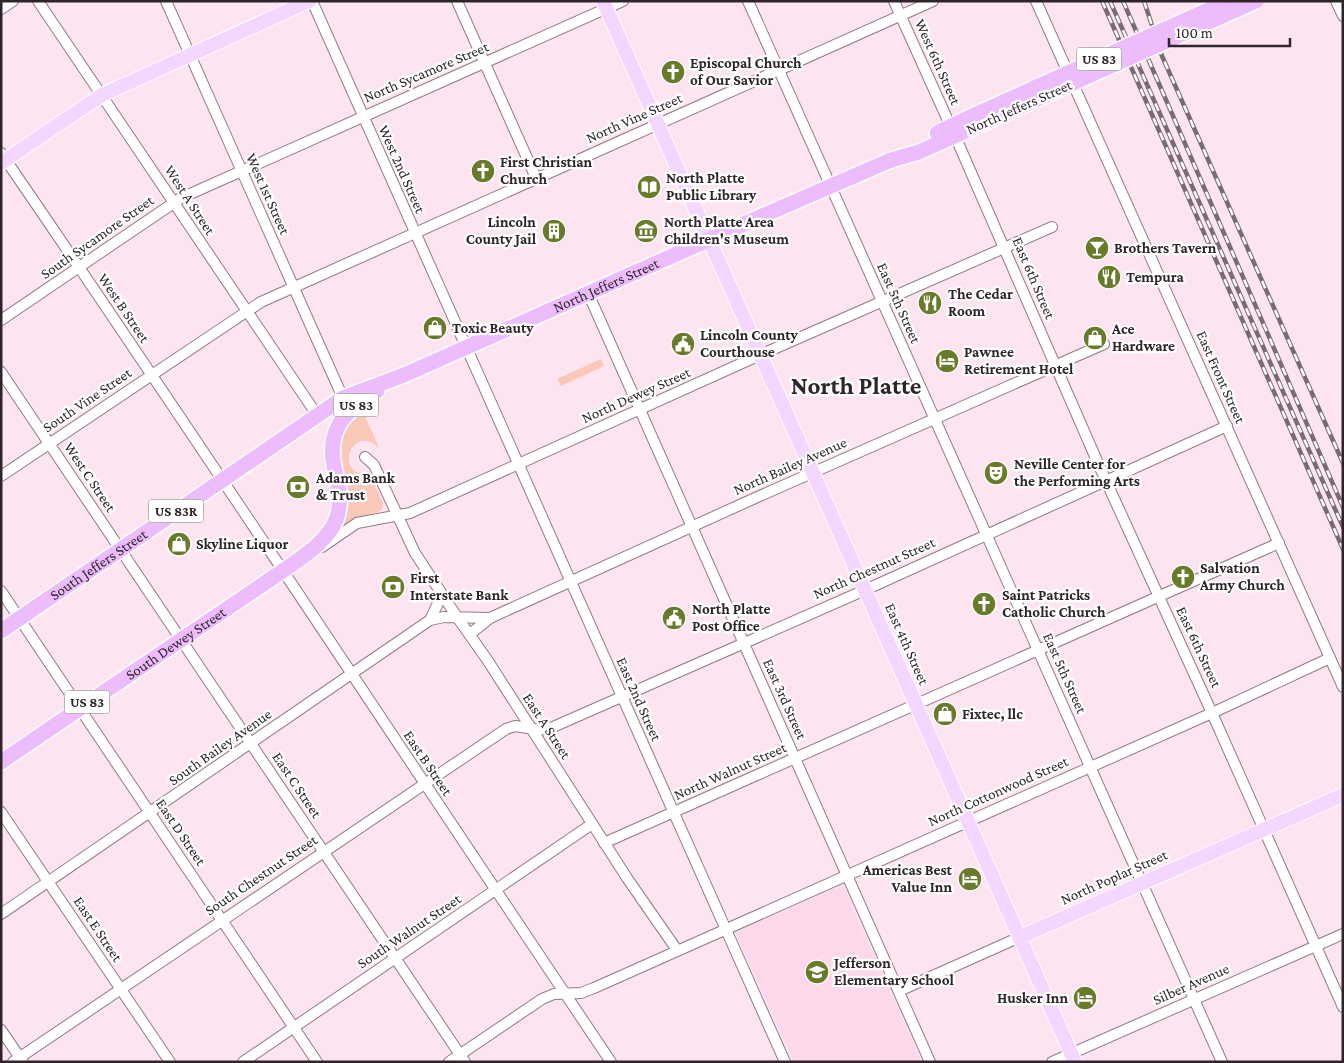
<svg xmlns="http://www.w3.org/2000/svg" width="1344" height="1063" viewBox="0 0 1344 1063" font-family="'Crimson Pro',serif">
  <rect width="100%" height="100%" fill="#fce5f1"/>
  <path fill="#fdd8eb" d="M843,885L845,890L922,1062H794L735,932Z"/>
  <g fill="#f9c8b8">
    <path d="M601,359L604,366L561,386L557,379Z"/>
    <path d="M362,409L379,448C353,422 331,475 370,475L383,503L382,509L378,512L355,519L341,527C346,514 349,502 348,488C347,478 341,468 340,458C337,440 348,419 362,409Z"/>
  </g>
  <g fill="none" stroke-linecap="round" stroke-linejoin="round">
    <g stroke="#937987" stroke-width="12">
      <g id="minor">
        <path d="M38,1L317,415"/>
        <path d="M166,1L343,398"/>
        <path d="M312,1C468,355 627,708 785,1062"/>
        <path d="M457,1L536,178"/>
        <path d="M748,1L1222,1062"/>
        <path d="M894,1L959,145L1101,470L1212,713L1343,1007"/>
        <path d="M1036,1L1343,687"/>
        <path d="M1336,1L1343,16"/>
        <path d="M1,9L13,1"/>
        <path d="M1,153C208,454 407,759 611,1062"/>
        <path d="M588,293L930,1062"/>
        <path d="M1,320L181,198L623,1"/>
        <path d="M1,372L465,1062"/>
        <path d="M365,457L374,465L415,553L457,617L488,661L627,878L677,950"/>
        <path d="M1,476L261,302L933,1"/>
        <path d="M322,547L357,523L410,513L760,355L1052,227"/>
        <path d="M1,591L317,1062"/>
        <path d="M430,620L439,601L440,591"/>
        <path d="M470,634L490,618"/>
        <path d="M1,812L170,1062"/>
        <path d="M604,843L1279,543"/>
        <path d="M1,914L430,620L444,617L490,618L753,499L1104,344"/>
        <path d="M899,991L1020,937"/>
        <path d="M1,1030L23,1062"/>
        <path d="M13,1062L506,729L515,726L540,730L553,727L865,590L1227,426"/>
        <path d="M243,1062L592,824"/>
        <path d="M449,1062L542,999L554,994L581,993L594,988L1212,713L1330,658"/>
        <path d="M1052,1062L1343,934"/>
      </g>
    </g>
    <g stroke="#fff" stroke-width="16">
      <g id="major">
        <path d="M603,1L1075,1062"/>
        <path d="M1,163L102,95L309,1"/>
        <path d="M1020,937L1343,795"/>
      </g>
    </g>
    <g stroke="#fff" stroke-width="18">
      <g id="highway">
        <path d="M937,133L970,117"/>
        <path id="s1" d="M1,631L343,398L404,375L769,213L891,160L919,152L1008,112"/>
        <path id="s2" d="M1,762L284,570C301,558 328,541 336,520C342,504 339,487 335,471C325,429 344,412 377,391"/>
      </g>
    </g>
    <use href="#minor" stroke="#fff" stroke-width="10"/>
    <use href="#major" stroke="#f4d7fe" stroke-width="14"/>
    <use href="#highway" stroke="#ecbcfd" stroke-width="15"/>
    <g stroke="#7a6b73" stroke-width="4.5">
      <g id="rail">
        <path d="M1102,1L1343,549"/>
        <path d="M1110,1L1343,527"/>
        <path d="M1123,1L1343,507"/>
        <path d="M1144,1L1162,56L1343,463"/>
      </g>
    </g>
    <use href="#rail" stroke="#fff" stroke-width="2.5" stroke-dasharray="8" stroke-linecap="butt"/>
    <g stroke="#fff" stroke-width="18" stroke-linecap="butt">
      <g id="highway-bridge">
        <path d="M1008,112L1256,1"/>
        <path d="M970,117L1228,1"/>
      </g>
    </g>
    <use href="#highway-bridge" stroke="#ecbcfd" stroke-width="15"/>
  </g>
  <defs>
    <g id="church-disc" transform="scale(1.25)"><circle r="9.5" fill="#677b2a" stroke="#fff"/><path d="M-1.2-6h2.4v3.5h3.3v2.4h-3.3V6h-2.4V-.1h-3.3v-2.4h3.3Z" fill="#fff"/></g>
    <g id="library-disc" transform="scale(1.25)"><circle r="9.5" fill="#677b2a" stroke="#fff"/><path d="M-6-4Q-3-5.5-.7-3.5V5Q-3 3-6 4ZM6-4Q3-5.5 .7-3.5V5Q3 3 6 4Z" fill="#fff"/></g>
    <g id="building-disc" transform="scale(1.25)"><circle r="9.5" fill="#677b2a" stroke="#fff"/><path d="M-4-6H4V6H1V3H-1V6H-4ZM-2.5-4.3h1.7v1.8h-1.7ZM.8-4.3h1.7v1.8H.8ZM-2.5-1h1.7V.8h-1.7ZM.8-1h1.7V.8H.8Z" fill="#fff"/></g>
    <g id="museum-disc" transform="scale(1.25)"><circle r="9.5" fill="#677b2a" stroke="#fff"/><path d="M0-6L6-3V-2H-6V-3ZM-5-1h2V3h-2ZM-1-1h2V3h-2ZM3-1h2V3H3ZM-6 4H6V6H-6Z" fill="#fff"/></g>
    <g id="bar-disc" transform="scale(1.25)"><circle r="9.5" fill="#677b2a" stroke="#fff"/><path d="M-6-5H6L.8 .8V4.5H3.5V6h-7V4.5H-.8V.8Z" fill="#fff"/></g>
    <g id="restaurant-disc" transform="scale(1.25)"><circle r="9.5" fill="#677b2a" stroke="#fff"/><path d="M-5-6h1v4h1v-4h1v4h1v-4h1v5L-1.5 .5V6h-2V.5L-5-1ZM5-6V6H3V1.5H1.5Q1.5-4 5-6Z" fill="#fff"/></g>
    <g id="shop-disc" transform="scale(1.25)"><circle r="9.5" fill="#677b2a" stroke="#fff"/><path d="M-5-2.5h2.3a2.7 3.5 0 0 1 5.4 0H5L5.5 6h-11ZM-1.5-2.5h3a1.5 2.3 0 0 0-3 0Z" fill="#fff"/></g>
    <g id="civic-disc" transform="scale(1.25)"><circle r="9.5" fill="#677b2a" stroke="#fff"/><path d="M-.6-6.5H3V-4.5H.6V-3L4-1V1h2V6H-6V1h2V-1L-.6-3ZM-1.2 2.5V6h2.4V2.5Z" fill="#fff"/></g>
    <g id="hotel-disc" transform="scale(1.25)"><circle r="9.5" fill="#677b2a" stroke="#fff"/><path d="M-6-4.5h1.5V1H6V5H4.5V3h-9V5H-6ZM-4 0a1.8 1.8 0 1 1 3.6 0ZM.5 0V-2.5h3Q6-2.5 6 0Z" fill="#fff"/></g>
    <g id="theatre-disc" transform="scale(1.25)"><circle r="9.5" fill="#677b2a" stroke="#fff"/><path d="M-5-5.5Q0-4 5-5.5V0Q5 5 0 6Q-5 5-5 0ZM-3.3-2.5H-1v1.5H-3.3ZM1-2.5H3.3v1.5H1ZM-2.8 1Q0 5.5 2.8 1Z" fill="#fff"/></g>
    <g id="bank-disc" transform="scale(1.25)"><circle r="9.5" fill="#677b2a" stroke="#fff"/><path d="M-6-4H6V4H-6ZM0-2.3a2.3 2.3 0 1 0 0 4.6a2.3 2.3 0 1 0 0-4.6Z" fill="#fff"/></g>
    <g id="school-disc" transform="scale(1.25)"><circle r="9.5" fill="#677b2a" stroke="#fff"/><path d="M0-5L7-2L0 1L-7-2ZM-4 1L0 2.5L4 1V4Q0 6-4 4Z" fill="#fff"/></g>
  </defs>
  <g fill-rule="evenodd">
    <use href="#church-disc" x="673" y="72"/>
    <use href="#church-disc" x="483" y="171"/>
    <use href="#library-disc" x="649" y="187"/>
    <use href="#building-disc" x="554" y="231"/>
    <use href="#museum-disc" x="646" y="231"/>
    <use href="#bar-disc" x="1097" y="248"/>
    <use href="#restaurant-disc" x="1109" y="277"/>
    <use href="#restaurant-disc" x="930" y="303"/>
    <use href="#shop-disc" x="435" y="328"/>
    <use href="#shop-disc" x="1095" y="338"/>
    <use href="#civic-disc" x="683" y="344"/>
    <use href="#hotel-disc" x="947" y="361"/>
    <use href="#theatre-disc" x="996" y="473"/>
    <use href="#bank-disc" x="298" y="487"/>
    <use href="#shop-disc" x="179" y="544"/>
    <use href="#church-disc" x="1183" y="577"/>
    <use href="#bank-disc" x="393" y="587"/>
    <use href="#church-disc" x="984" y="604"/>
    <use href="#civic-disc" x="674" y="618"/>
    <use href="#shop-disc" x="945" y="714"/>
    <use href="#hotel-disc" x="970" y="879"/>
    <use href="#school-disc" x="817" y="972"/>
    <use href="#hotel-disc" x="1085" y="998"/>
  </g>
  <g text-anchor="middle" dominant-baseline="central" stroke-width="4.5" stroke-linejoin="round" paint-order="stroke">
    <g fill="#fff" stroke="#6d666a" stroke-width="1">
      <rect x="1076.5" y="47.5" width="45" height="23" rx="4"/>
      <rect x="333.5" y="393.5" width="45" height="23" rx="4"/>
      <rect x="148.5" y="499.5" width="55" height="23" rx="4"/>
      <rect x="64.5" y="690.5" width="45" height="23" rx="4"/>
    </g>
    <g font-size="14" font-weight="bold" fill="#2f242a">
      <text x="1099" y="59">US 83</text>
      <text x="356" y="405">US 83</text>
      <text x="176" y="511">US 83R</text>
      <text x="87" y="702">US 83</text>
    </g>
    <g font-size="15" fill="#2f242a" stroke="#fff">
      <text transform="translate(938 62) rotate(66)">West 6th Street</text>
      <text transform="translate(426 72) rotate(-23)">North Sycamore Street</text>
      <text transform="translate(1019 107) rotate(-24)">North Jeffers Street</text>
      <text transform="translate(634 118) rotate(-24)">North Vine Street</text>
      <text transform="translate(402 169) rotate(66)">West 2nd Street</text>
      <text transform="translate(268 194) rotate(66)">West 1st Street</text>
      <text transform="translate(190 200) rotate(57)">West A Street</text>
      <text transform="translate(97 237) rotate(-35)">South Sycamore Street</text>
      <text transform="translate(1034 278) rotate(67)">East 6th Street</text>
      <text stroke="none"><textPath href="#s1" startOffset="700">North Jeffers Street</textPath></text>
      <text transform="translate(899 303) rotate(66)">East 5th Street</text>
      <text transform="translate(124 308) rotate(56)">West B Street</text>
      <text transform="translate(1221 377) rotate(66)">East Front Street</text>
      <text transform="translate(636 395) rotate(-24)">North Dewey Street</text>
      <text transform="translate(87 400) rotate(-34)">South Vine Street</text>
      <text transform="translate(790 466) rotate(-24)">North Bailey Avenue</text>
      <text transform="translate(90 477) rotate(56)">West C Street</text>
      <text stroke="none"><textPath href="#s1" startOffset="118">South Jeffers Street</textPath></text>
      <text transform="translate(874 568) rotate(-24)">North Chestnut Street</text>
      <text stroke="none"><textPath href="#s2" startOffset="211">South Dewey Street</textPath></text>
      <text transform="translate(907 644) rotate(66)">East 4th Street</text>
      <text transform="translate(1199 647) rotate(65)">East 6th Street</text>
      <text transform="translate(1065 673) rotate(66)">East 5th Street</text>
      <text transform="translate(639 699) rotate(66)">East 2nd Street</text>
      <text transform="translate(785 699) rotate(66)">East 3rd Street</text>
      <text transform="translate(547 726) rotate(57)">East A Street</text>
      <text transform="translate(220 747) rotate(-35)">South Bailey Avenue</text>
      <text transform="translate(428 763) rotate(56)">East B Street</text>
      <text transform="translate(730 771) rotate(-24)">North Walnut Street</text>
      <text transform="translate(297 785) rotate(56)">East C Street</text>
      <text transform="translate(998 791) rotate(-24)">North Cottonwood Street</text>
      <text transform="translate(181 832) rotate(56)">East D Street</text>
      <text transform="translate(261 875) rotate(-34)">South Chestnut Street</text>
      <text transform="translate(1114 877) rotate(-24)">North Poplar Street</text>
      <text transform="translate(98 929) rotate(56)">East E Street</text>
      <text transform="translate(409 931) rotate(-34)">South Walnut Street</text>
      <text transform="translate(1191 984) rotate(-24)">Silber Avenue</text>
    </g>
    <g font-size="15" font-weight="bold" fill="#2f242a" stroke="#fff" text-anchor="start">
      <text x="690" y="63">Episcopal Church<tspan x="690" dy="17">of Our Savior</tspan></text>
      <text x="500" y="162">First Christian<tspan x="500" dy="17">Church</tspan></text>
      <text x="666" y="178">North Platte<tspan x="666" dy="17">Public Library</tspan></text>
      <text x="536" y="222" text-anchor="end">Lincoln<tspan x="536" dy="17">County Jail</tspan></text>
      <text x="664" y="222">North Platte Area<tspan x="664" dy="17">Children's Museum</tspan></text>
      <text x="1114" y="248">Brothers Tavern</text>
      <text x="1126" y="277">Tempura</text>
      <text x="948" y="294">The Cedar<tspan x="948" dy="17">Room</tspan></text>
      <text x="452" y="328">Toxic Beauty</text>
      <text x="1112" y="329">Ace<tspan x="1112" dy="17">Hardware</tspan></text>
      <text x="700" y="335">Lincoln County<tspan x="700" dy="17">Courthouse</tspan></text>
      <text x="964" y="352">Pawnee<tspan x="964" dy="17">Retirement Hotel</tspan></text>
      <text x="1014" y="464">Neville Center for<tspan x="1014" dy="17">the Performing Arts</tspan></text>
      <text x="316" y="478">Adams Bank<tspan x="316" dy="17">&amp; Trust</tspan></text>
      <text x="196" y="544">Skyline Liquor</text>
      <text x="1200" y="568">Salvation<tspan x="1200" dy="17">Army Church</tspan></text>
      <text x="410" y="578">First<tspan x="410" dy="17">Interstate Bank</tspan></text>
      <text x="1002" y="595">Saint Patricks<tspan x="1002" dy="17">Catholic Church</tspan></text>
      <text x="692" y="609">North Platte<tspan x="692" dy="17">Post Office</tspan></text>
      <text x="962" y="714">Fixtec, llc</text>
      <text x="952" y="870" text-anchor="end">Americas Best<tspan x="952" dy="17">Value Inn</tspan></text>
      <text x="834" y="963">Jefferson<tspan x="834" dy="17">Elementary School</tspan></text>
      <text x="1068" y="998" text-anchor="end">Husker Inn</text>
    </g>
    <g font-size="25" font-weight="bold" fill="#2f242a" stroke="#fff">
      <text x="856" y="385">North Platte</text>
    </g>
  </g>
  <rect width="1344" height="1063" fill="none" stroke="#2f242a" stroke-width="5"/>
  <path d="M1169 38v8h121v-8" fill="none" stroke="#2f242a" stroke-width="2.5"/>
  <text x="1176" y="38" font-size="15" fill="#2f242a" stroke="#ffffff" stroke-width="4" paint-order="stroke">100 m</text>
</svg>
